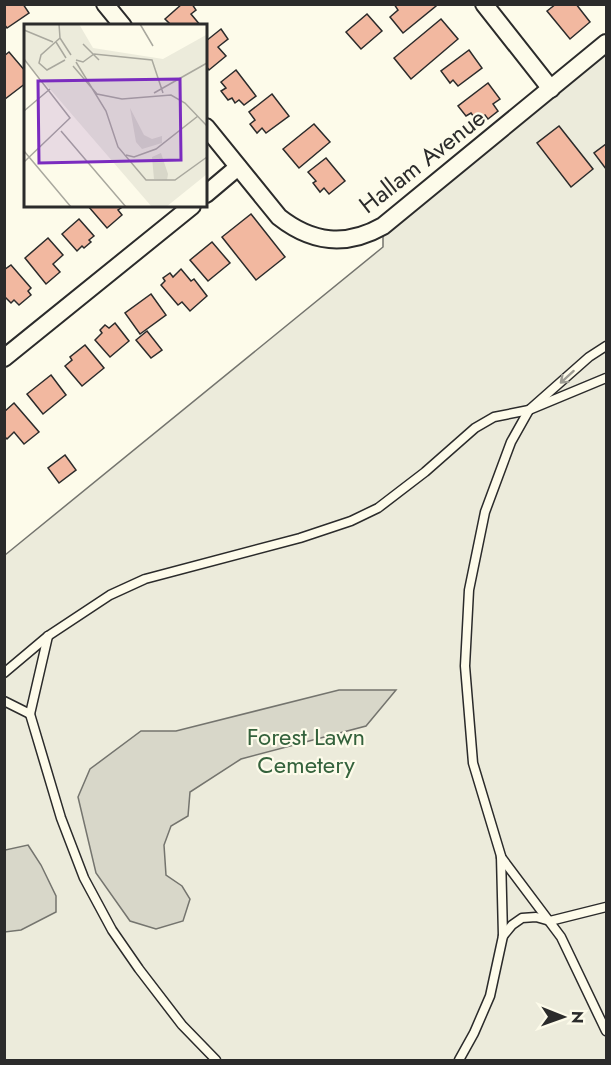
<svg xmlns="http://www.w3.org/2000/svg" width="611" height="1065" viewBox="0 0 611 1065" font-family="Jost,sans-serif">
  <rect width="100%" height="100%" fill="#fdfbea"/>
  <path fill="#ecebdb" stroke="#74746e" stroke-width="1.5" d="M606,43V1060H5V555L383,247V226Z"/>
  <g fill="#d8d7c9" stroke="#74746e" stroke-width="1.5">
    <path d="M339,690H396L366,726L241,759L190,792L188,816L171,826L164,845L166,875L182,886L190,899L183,921L156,929L130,921L96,873L78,797L90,769L141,731H176Z"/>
    <path d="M28,845L41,865L56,896V912L21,930L5,932V850Z"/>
  </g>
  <g fill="#f2b8a0" stroke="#2b2b2b" stroke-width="1.5">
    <path d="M4,4H23L29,13L7,28L4,24Z"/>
    <path d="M182,4H192L196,10L191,14L201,26H169L170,24L165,19Z"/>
    <path d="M394,4H435L436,6L403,33L390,17L398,10Z"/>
    <path d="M556,4H576L590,22L570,39L547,11Z"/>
    <path d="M367,14L382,31L361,49L346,32Z"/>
    <path d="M441,19L458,39L411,79L394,58Z"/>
    <path d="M221,29L228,39L218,47L226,56L209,70L206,66V41Z"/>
    <path d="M469,50L482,68L458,86L453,80L450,83L441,71Z"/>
    <path d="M9,52L26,72V83L5,99L4,56Z"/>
    <path d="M236,70L256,96L244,105L239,100L235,103L232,98L228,100L221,91L226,88L221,82Z"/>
    <path d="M488,83L500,99L493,104L498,111L488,119L485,115L477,121L471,113L466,116L458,106Z"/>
    <path d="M272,94L289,116L266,133L262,128L257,133L250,124L255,120L249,112Z"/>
    <path d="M314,124L330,142L299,168L283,149Z"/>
    <path d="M559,126L593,169L571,187L537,143Z"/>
    <path d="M606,144V169L594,153Z"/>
    <path d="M326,158L345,181L329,194L324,188L320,192L313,183L316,181L308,172Z"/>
    <path d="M88,206H124L118,210L122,215L107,228Z"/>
    <path d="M251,214L285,257L256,280L222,237Z"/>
    <path d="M79,219L94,236L89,240L91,242L84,248L82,246L77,251L62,234Z"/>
    <path d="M48,238L63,255L53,264L60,272L46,284L25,258Z"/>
    <path d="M212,242L230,263L208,281L190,260Z"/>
    <path d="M11,265L31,288L28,291L31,295L19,305L14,300L11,303L4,296V270Z"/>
    <path d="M181,269L191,281L194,279L207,296L190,311L182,302L178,305L161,285L165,281L163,278L170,273L173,277Z"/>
    <path d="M151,294L166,315L140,334L125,313Z"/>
    <path d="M115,323L129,341L110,357L95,340L102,333L100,330L105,325L109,328Z"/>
    <path d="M147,331L162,350L151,358L136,340Z"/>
    <path d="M85,345L104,368L82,386L65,366L72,360L70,357Z"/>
    <path d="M51,375L66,395L43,414L27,394Z"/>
    <path d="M14,403L39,432L24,444L14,432L7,439L4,436V412Z"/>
    <path d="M65,455L76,470L59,483L48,468Z"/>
  </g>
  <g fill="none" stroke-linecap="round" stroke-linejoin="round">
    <g stroke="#2b2b2b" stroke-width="11">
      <g id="lane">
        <path d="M48,636L30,714L61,818L84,878L112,930L139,969L182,1025L216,1060"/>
        <path d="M4,673L48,636L110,595L145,579L300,538L351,521L378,508L425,472L475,428L494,417L529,410L606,378"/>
        <path d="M4,701L30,714"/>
        <path d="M501,857L561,937L606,1031"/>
        <path d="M503,936L512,925L522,918L536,917L550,921L606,907"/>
        <path d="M459,1060L474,1033L490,996L503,936L501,856L473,763L465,666L469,590L485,512L511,442L529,410L589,357L606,346"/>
      </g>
    </g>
    <g stroke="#2b2b2b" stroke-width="20">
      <g id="street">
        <path d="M105,4L123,26"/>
        <path d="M484,4L551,89"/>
        <path d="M206,127L279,217C312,243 346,247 383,226L606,43"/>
        <path d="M206,194L238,167"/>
        <path d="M4,358L192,206"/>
      </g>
    </g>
    <use href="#lane" stroke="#fdfbea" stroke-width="8"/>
    <use href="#street" stroke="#fdfbea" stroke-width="16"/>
  </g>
  <defs><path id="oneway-shaft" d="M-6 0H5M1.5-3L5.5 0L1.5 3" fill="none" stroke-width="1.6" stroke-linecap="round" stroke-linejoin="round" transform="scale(1.5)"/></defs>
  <use stroke="#9e9d94" href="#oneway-shaft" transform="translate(567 377) rotate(138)"/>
  <g text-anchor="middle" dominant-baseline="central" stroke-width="4.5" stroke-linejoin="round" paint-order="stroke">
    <g font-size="24" fill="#2b2b2b" stroke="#fdfbea">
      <text transform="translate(422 161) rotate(-38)">Hallam Avenue</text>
    </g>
    <g font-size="24" fill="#34623c" stroke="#fdfbea">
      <text x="306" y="736">Forest Lawn<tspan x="306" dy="28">Cemetery</tspan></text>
    </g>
  </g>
  <g transform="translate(24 24)">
    <rect width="183" height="183" fill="#fdfbea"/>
    <path d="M0,0H55L69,24L139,35L182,11L183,150L142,183H128L0,35Z" fill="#ecebdb"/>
    <path d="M106,84L120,111L128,115L138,112V119L118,125L112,118ZM137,129L144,150L143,156L130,155L128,133Z" fill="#d8d7c9"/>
    <path fill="none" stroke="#a9a89e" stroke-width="1.5" d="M35,0L36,14L17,31L15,39L23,46L41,36M116,0L129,22M0,6L29,18M36,14L47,31M32,18L42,34M59,20L75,36M0,35L46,94L0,138M52,36L59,38L70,30L128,36L139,69M52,38L82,87L94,123L122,156H151L183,133M49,42L73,70L98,75L147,71L161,79L183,102M130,69L183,39M0,87L26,65M37,107L102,183M0,127L47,183M102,131L110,133L132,125L174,92"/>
    <path fill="#7b2cbf" fill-opacity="0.15" stroke="#7b2cbf" stroke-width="3" d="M156,55L157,136L15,139L14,57Z"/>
    <rect width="183" height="183" fill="none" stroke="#2b2b2b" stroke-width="3"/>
  </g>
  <rect width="611" height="1065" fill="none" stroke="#2b2b2b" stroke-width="12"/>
  <g transform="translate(563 1017) rotate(91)" stroke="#fdfbea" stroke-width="4.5" paint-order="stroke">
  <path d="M0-4.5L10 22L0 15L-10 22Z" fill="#2b2b2b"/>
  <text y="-9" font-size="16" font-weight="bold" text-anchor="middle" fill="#2b2b2b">N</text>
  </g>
</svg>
